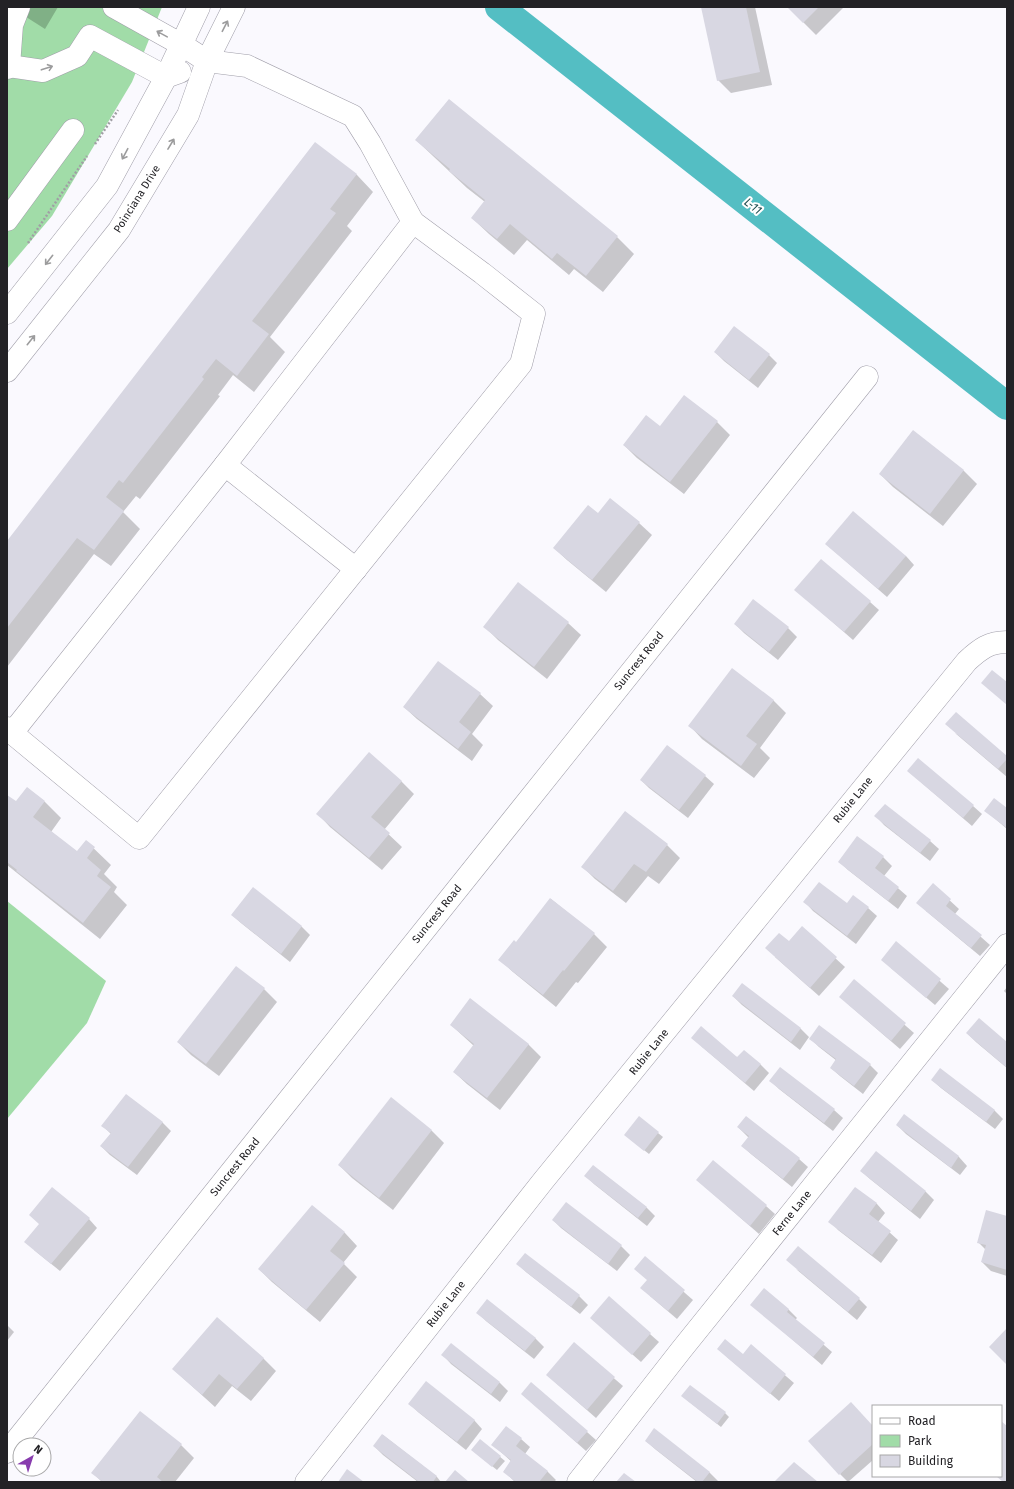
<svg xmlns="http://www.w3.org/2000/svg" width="1014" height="1489" viewBox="0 0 1014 1489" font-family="'Fira Sans',sans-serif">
  <rect width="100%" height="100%" fill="#faf9fe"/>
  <g fill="#a1dca8">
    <path d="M7,7H162L132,82L52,216L7,269Z"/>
    <path d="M7,901L106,981L87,1023L7,1119Z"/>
  </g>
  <g fill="#0003">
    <path d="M7,7H58L45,29L12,8L7,10Z"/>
    <path d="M702,7H755L772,85L731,93L718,80Z"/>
    <path d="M788,7H844L816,35Z"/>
    <path d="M449,100L617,237L634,254L603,292L574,269L569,275L527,240L514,255L489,234L472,218L485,202L467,188L416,140Z"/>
    <path d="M315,143L357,175L373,192L347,226L352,231L270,337L285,352L254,392L233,375L218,395L220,396L140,499L136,496L123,512L140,529L111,566L94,554L7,667V543Z"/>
    <path d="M715,352L769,355L777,363L758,388L724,361Z"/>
    <path d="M684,397L717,422L730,435L684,494L637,458L624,445L660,428Z"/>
    <path d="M913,431L964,471L977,484L943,526L893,487L880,474Z"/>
    <path d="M598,514L639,523L652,535L606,592L567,560L554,548Z"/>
    <path d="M826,544L906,556L914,565L887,597Z"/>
    <path d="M796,590L870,602L879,610L853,640Z"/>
    <path d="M568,623L581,635L547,679L498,640L485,627Z"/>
    <path d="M735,624L788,628L797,637L778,660L744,633Z"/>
    <path d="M480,694L493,706L472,734L483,745L472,761L417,719L404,707Z"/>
    <path d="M773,700L786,713L760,748L770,758L754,778L702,739L690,726Z"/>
    <path d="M955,733L1007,757V777Z"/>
    <path d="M908,771L973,806L982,814L972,826Z"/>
    <path d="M705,776L714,784L688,818L649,788L641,780Z"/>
    <path d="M401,781L414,794L384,830L402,847L382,870L330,827L318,814Z"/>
    <path d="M27,788L45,802L61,818L51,832L77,853L86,841L111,865L104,874L117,887L114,892L127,905L100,939L7,865V796L16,803Z"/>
    <path d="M1007,810V829L986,811Z"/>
    <path d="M876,816L930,841L939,849L930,861L884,825Z"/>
    <path d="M667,845L680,858L659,884L648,876L626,903L595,879L583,867Z"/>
    <path d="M883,857L892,866L884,876L907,896L898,909L848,870L839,861Z"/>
    <path d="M933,885L959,909L955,914L990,945L980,956L926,911Z"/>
    <path d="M253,888L302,927L310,935L290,962L241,923L232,915Z"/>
    <path d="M551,899L594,934L607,947L578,983L576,982L556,1007L513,972L500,960L516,943Z"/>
    <path d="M805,902L848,905L868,908L877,916L856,944L813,911Z"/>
    <path d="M802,928L845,967L819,996L775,957Z"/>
    <path d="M896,943L949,989L935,1005L891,968Z"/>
    <path d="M236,967L264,989L277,1002L219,1076L191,1055L178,1042Z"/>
    <path d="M854,981L914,1033L900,1049L849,1005Z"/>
    <path d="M742,984L801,1029L810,1038L870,1065L878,1073L863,1094L840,1076L831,1068L837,1061L819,1047L809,1037L800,1050L742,1005L733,996Z"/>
    <path d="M1007,987V994L1004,991Z"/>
    <path d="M451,1025L528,1044L541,1057L500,1110L467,1084L454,1072L474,1046Z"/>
    <path d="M967,1033L1007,1043V1068L976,1042Z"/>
    <path d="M701,1046L760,1064L769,1073L754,1091Z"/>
    <path d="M932,1080L994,1110L1003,1119L995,1129L941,1088Z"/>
    <path d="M771,1081L834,1110L843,1118L833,1131L779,1089Z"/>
    <path d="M391,1099L432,1131L444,1143L393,1210L352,1178L339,1165Z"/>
    <path d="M905,1116L959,1157L967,1166L960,1175L906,1134L897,1125Z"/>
    <path d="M639,1118L663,1137L649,1154L630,1139Z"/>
    <path d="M162,1122L171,1131L137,1175L110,1155L101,1146L111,1134L103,1126Z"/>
    <path d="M738,1127L799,1159L808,1167L792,1187L751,1154L742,1146L749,1138Z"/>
    <path d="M876,1153L926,1192L934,1200L920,1219L870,1179L861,1171Z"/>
    <path d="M593,1166L647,1208L655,1216L647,1226L594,1184L586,1176Z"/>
    <path d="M697,1180L766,1206L775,1214L759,1234Z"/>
    <path d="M855,1188L877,1204L885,1213L878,1222L898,1240L881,1263L838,1230L830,1221Z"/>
    <path d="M312,1206L345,1233L357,1246L343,1263L357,1277L320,1322L272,1282L259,1269Z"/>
    <path d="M1007,1217V1276L991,1271L982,1262L986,1250L978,1242Z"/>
    <path d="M89,1219L97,1228L60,1271L34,1250L40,1224Z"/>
    <path d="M553,1220L621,1246L630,1255L617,1271L561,1228Z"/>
    <path d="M645,1258L693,1300L677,1319L650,1296Z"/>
    <path d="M518,1264L579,1296L588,1305L580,1314L526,1272Z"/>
    <path d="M796,1269L859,1299L867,1307L857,1320Z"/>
    <path d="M764,1290L789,1310L797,1318L795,1320L832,1352L822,1365L752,1305Z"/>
    <path d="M609,1298L659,1342L641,1362L591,1318Z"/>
    <path d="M478,1313L535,1338L544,1347L534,1359L486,1321Z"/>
    <path d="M7,1325L14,1332L7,1341Z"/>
    <path d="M574,1344L623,1386L596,1418L556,1383Z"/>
    <path d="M451,1345L500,1383L508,1391L500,1402L451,1364L443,1355Z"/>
    <path d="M751,1346L794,1383L779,1401L727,1357L743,1356Z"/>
    <path d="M263,1358L276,1371L251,1401L232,1386L215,1407L173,1369Z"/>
    <path d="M522,1394L587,1432L596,1440L586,1451Z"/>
    <path d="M687,1400L725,1413L729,1417L721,1427Z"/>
    <path d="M410,1404L474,1420L482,1429L466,1450L418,1412Z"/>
    <path d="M140,1412L181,1445L194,1458L175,1482H102L93,1473Z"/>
    <path d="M873,1426V1460L848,1482L840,1474Z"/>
    <path d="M383,1435L437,1477L441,1482H418L383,1455L374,1446Z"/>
    <path d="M521,1439L530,1447L525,1454L547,1471L556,1480L554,1482H515L504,1471L512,1462L493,1445Z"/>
    <path d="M480,1440L505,1461L497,1470L477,1454Z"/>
    <path d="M646,1441L709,1472L718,1481L697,1482L655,1449Z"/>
  </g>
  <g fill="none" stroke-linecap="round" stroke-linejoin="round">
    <path stroke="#54bec3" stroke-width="28" d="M499,7L1007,406"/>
  </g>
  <g fill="#d8d7e2">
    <path d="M701,7H746L760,72L717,81Z"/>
    <path d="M787,7H819L803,23Z"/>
    <path d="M449,99L618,236L586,276L557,253L552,259L510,224L497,239L471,218L485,200L449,171L450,169L415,140Z"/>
    <path d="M315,142L357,174L330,209L336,213L252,321L269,334L237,376L216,359L202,377L204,379L123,483L119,480L106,497L124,511L94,550L77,538L7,628V541Z"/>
    <path d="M734,326L770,354L749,380L714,352Z"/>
    <path d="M684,395L718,421L670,482L623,445L646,415L660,426Z"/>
    <path d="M913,430L964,470L930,514L879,474Z"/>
    <path d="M610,498L640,522L592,580L553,548L588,505L598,513Z"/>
    <path d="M853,511L906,556L878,589L825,544Z"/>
    <path d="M821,559L871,601L844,632L794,590Z"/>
    <path d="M518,582L569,622L534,667L483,627Z"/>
    <path d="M753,599L789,627L769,652L734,624Z"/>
    <path d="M438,661L481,693L459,722L471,732L458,749L403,707Z"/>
    <path d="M732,668L774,700L746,736L757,744L741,766L688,726Z"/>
    <path d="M992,670L1007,682V705L981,683Z"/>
    <path d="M956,712L1007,756V759L998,769L945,724Z"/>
    <path d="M667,745L706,775L679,810L640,780Z"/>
    <path d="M369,752L402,781L371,817L390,833L369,858L316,814Z"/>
    <path d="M918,758L974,805L963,818L907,771Z"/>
    <path d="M27,787L45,801L33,817L77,851L86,840L95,847L87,858L101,870L97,876L111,887L83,923L16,871L17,870L7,862V795L16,801Z"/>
    <path d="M994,798L1007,808V828L984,811Z"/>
    <path d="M885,804L931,840L920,853L874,816Z"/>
    <path d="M625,811L668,844L646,872L634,864L613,891L581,867Z"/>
    <path d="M857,836L884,856L875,868L899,887L888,901L838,862Z"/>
    <path d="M819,882L847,903L853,895L869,907L847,936L803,902Z"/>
    <path d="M933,883L951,899L946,906L982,935L971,948L916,903Z"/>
    <path d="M253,887L302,926L281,954L231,915Z"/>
    <path d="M550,898L595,933L564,971L563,970L543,995L498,960L514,940L516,942Z"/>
    <path d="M802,926L837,957L810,988L765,948L779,933L789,941Z"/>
    <path d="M896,941L941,979L926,998L881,960Z"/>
    <path d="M236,966L265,988L206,1064L177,1042Z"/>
    <path d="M854,979L906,1023L891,1041L839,997Z"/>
    <path d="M742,983L801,1028L791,1042L732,996Z"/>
    <path d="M470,998L529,1044L487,1098L453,1072L474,1044L450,1025Z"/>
    <path d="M979,1018L1007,1042V1068L966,1033Z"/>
    <path d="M819,1025L871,1064L854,1086L830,1068L836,1059L809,1039Z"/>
    <path d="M701,1026L737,1057L744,1050L761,1064L745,1083L691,1038Z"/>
    <path d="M780,1067L835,1109L824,1123L769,1081Z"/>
    <path d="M940,1068L995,1110L986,1122L931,1080Z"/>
    <path d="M126,1094L163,1122L128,1167L100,1146L111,1133L101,1126Z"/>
    <path d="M391,1097L432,1130L379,1198L338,1165Z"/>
    <path d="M904,1114L959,1156L951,1168L896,1125Z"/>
    <path d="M639,1116L659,1132L644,1151L624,1135Z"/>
    <path d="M746,1116L800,1158L783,1179L741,1146L749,1136L737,1127Z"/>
    <path d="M876,1151L926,1191L911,1211L860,1171Z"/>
    <path d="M713,1160L767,1205L750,1226L696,1180Z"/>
    <path d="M593,1165L647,1207L638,1218L584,1176Z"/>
    <path d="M52,1187L90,1218L51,1264L24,1242L39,1224L29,1215Z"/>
    <path d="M855,1187L877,1203L869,1214L891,1231L872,1255L828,1222Z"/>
    <path d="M566,1202L622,1245L608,1264L552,1220Z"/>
    <path d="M312,1205L345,1232L330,1251L345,1263L306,1310L258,1269Z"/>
    <path d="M986,1210L1007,1216V1270L981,1262L986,1245L977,1243Z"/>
    <path d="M798,1246L860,1298L848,1312L786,1260Z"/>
    <path d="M525,1253L580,1295L571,1307L516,1264Z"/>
    <path d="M645,1256L685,1290L668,1311L640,1288L647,1280L634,1269Z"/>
    <path d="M764,1288L789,1309L787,1312L825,1343L813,1357L750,1305Z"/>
    <path d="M609,1296L651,1333L632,1355L590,1318Z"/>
    <path d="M487,1299L536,1338L525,1351L476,1313Z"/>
    <path d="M217,1317L264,1358L237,1389L219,1374L202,1395L172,1369Z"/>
    <path d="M1007,1328V1365L989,1347Z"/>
    <path d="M725,1339L743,1354L751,1344L786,1374L770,1394L717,1349Z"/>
    <path d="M574,1342L615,1377L587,1410L546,1375Z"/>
    <path d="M451,1343L500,1382L491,1394L441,1355Z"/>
    <path d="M426,1381L475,1420L457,1442L408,1404Z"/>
    <path d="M531,1382L588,1431L577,1443L521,1394Z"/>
    <path d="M690,1385L726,1412L717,1424L681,1396Z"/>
    <path d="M851,1402L873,1426V1444L839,1475L808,1441Z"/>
    <path d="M140,1411L182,1444L157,1477L163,1482H103L91,1473Z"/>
    <path d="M1001,1421L1007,1426V1482H1003L996,1476H1001Z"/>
    <path d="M506,1426L522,1438L516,1446L548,1471L539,1482H516L503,1472L511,1460L491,1445Z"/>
    <path d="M654,1428L710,1472L702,1482H698L645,1441Z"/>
    <path d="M382,1434L437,1476L433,1482H419L373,1446Z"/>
    <path d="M480,1439L501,1456L492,1467L471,1450Z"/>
    <path d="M794,1462L818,1482H774Z"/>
    <path d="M347,1469L364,1482H338Z"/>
    <path d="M455,1470L469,1482H445Z"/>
    <path d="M624,1473L636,1482H616Z"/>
  </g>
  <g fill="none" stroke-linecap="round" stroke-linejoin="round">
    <g stroke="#a09ea9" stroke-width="23">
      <g id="minor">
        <path d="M9,66L43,71L77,56L90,36L166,77L180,72"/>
        <path d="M7,68L9,66L12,25L19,7"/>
        <path d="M7,220L73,130"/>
        <path d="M7,313L107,186L166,77L199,7"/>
        <path d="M7,371L119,230L188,115L207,61L234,7"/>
        <path d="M225,465L356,569"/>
        <path d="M7,728L12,733L225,465L413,222L370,143L353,116L247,66L207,61L182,45L114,7"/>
        <path d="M12,733L139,838L521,364L534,314L482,273L413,222"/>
        <path d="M7,1452L867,377"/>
        <path d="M306,1482L543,1181L967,661C980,649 989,642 1007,642"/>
        <path d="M578,1482L682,1349L1007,945"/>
      </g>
    </g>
    <g stroke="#a09fa4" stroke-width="2.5" stroke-dasharray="2 2" stroke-linecap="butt">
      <path d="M95,144L118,110"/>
      <path d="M28,243L87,156"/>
    </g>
    <use href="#minor" stroke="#fff" stroke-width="22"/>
  </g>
  <defs><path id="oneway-shaft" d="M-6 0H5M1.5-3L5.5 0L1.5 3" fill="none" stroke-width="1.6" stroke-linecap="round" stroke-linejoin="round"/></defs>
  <g stroke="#9c9c9d">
    <use href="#oneway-shaft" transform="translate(225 26) rotate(-63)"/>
    <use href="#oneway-shaft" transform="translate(162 34) rotate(-151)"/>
    <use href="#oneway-shaft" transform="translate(47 68) rotate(-18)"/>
    <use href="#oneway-shaft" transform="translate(171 144) rotate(-59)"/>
    <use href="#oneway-shaft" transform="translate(125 154) rotate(118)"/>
    <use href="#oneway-shaft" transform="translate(49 260) rotate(128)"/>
    <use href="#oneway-shaft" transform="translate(31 340) rotate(-51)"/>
  </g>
  <g text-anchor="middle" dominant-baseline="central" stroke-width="4" stroke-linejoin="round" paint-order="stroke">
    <g font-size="11" fill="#232226" stroke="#fff">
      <text transform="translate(137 199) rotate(-58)">Poinciana Drive</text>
      <text transform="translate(639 661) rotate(-51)">Suncrest Road</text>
      <text transform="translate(853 800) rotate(-51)">Rubie Lane</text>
      <text transform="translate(437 914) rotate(-51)">Suncrest Road</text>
      <text transform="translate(649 1052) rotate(-51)">Rubie Lane</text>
      <text transform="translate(235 1167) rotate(-51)">Suncrest Road</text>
      <text transform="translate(792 1213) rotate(-51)">Ferne Lane</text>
      <text transform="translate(446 1304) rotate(-52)">Rubie Lane</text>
    </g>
    <g font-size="12" font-style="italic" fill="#1d4c4e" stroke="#fff">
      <text transform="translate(753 206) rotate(38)">L-11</text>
    </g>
  </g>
  <rect width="1014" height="1489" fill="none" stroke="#232226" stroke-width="16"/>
  <rect x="872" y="1405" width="130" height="72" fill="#ffffff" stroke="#a7a7a8"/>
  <rect x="880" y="1418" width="20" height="6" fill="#ffffff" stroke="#a7a7a8"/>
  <text x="908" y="1425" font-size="12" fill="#232226">Road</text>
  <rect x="880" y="1435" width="20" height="12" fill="#a1dca8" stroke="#a7a7a8"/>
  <text x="908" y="1445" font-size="12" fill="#232226">Park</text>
  <rect x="880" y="1455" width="20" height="12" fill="#d8d7e2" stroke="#a7a7a8"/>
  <text x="908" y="1465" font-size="12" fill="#232226">Building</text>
  <g transform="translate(32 1457) rotate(39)"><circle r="19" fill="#ffffff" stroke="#a7a7a8"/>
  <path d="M0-3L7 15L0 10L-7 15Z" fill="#883cae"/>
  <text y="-6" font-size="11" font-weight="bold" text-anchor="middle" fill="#232226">N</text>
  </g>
</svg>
